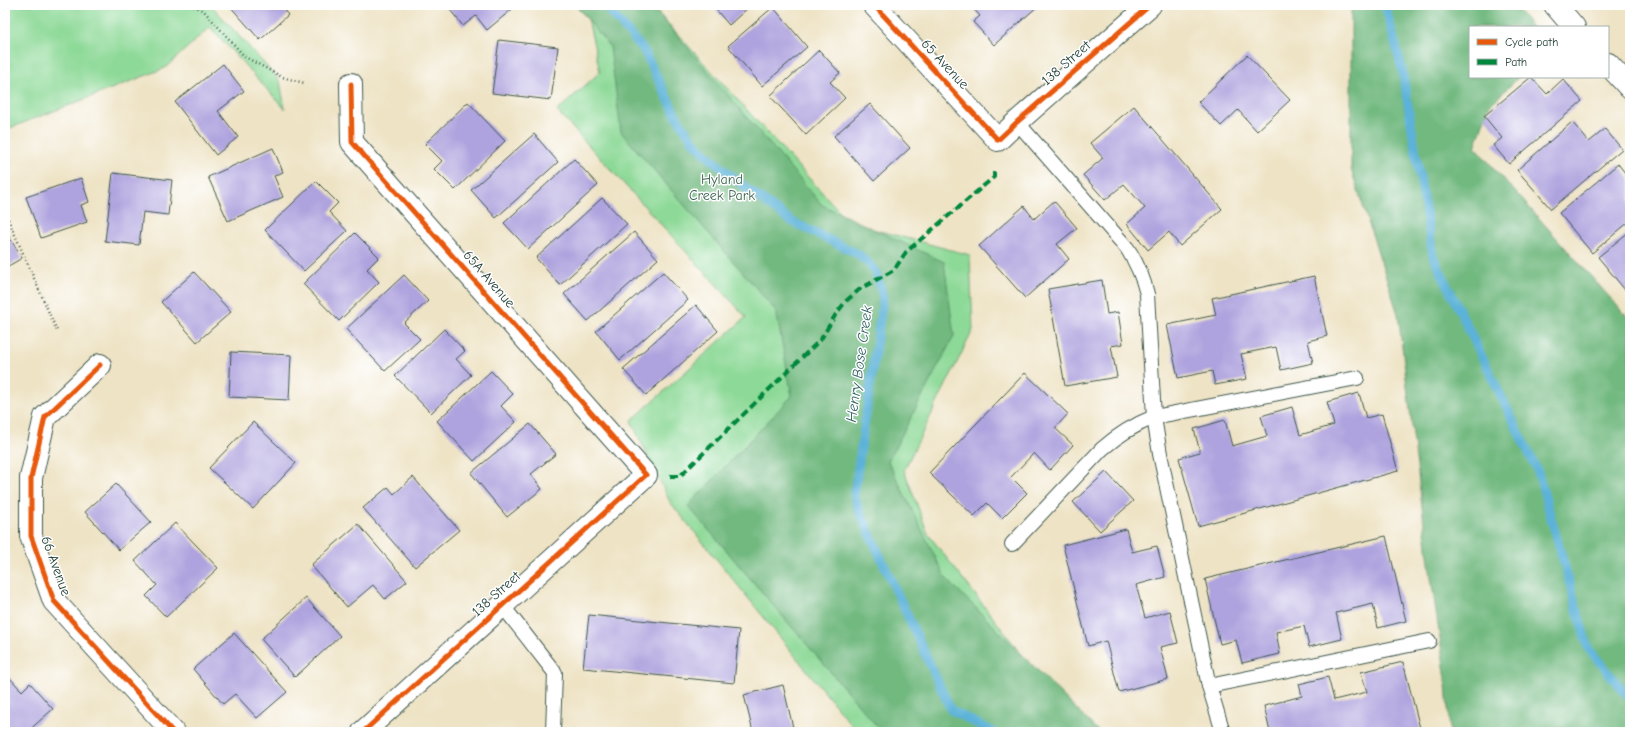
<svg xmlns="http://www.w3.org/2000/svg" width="1635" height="737" viewBox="0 0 1635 737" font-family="'Comic Neue',sans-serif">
  <rect width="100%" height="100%" fill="#fff"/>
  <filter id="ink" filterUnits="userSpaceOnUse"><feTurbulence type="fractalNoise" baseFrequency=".025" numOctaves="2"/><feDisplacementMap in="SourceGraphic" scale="8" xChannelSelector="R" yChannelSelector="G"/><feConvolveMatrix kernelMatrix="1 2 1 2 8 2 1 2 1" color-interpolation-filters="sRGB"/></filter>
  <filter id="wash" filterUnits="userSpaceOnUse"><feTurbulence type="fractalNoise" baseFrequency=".012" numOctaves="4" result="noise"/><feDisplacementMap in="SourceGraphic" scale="16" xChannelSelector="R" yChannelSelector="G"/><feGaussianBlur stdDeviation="0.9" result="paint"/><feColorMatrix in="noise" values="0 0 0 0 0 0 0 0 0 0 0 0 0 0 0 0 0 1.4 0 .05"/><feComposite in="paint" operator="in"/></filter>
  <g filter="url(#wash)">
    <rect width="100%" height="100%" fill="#eee3c5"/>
    <g fill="#8dd997" stroke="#568b66">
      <path d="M5,5H211L280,81L285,109L210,27L165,68L5,130Z"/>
      <path d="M574,5H651L850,223L970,255L973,330L904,470L928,534L1082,732H857L670,502L631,421L746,317L557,111L600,72L588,19Z"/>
    </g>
    <g fill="#72b980" stroke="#487b5a">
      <path d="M576,5H651L822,205L944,262L954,336L888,461L945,577L1099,732H882L688,506L792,396L776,311L621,132L610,47Z"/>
      <path d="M1351,5H1514L1532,27H1470V77H1519L1489,106L1475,147L1630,320V732H1450L1445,673L1430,571L1398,314L1351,169Z"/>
    </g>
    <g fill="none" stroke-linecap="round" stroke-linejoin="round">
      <g stroke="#5bb2d8" stroke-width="9">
        <path d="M604,5L643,49L677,117L692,140L710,158L747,189L791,221L858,254L868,263L876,273L880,286L883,298L854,495L858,508L951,710L993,732"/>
        <path d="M1385,5L1402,69L1433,256L1538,472L1588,648L1630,699"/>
      </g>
    </g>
    <g id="blocks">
      <g fill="#aea3de">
        <path d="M229,5H280L288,15L260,40Z"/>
        <path d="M446,5H517L487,30L476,16L463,26Z"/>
        <path d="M712,5H751L729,25Z"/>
        <path d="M970,5H1039L994,45L973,22L980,16Z"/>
        <path d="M773,7L807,47L762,86L728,46Z"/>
        <path d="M499,40L558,47L551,100L492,93Z"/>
        <path d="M819,50L840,73L830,82L845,98L806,135L770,96Z"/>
        <path d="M1247,55L1290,100L1257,131L1238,110L1221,126L1198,102Z"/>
        <path d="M223,64L244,91L218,111L238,137L216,155L175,102Z"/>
        <path d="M1531,77L1547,94L1563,79L1582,101L1509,164L1493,145L1502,138L1484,116Z"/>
        <path d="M468,102L505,141L455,190L434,169L442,161L425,144Z"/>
        <path d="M870,104L910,148L874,181L834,136Z"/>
        <path d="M1134,106L1222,209L1180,246L1169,232L1148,250L1127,224L1145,208L1124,184L1105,200L1083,175L1103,158L1090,143Z"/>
        <path d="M1572,122L1589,142L1605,129L1622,149L1551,209L1517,170Z"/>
        <path d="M534,134L558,162L496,218L471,190Z"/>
        <path d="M273,148L283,172L274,176L283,197L228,221L208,177Z"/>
        <path d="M574,159L598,185L528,249L504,223Z"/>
        <path d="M1618,164L1630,179V221L1592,253L1559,213Z"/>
        <path d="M113,173L172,180L168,215L143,212L139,245L105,241Z"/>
        <path d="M81,178L89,202L81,205L87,222L41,238L26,197Z"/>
        <path d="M316,181L338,203L329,212L347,231L304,271L265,230Z"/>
        <path d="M602,198L627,224L560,285L536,258Z"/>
        <path d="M1054,201L1077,228L1057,244L1069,259L1025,298L979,246L1024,206L1034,219Z"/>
        <path d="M5,230L22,258L5,268Z"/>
        <path d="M1630,231V296L1598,257Z"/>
        <path d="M634,232L658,259L588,321L564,294Z"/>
        <path d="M355,233L379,257L367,269L379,282L339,321L303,284Z"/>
        <path d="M194,272L231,312L197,342L161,302Z"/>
        <path d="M663,272L688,300L620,360L596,331Z"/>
        <path d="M404,275L428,301L404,323L420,339L385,371L346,329Z"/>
        <path d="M1314,276L1327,336L1308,341L1313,363L1281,370L1276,347L1241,354L1247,379L1215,385L1212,371L1178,378L1167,325L1216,315L1212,298Z"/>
        <path d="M1102,280L1107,314L1118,312L1123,344L1111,346L1117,377L1065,386L1048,289Z"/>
        <path d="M696,305L718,331L646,395L623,369Z"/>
        <path d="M444,329L465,351L456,359L471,375L431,413L395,376Z"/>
        <path d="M231,352L291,355L289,400L229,397Z"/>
        <path d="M491,371L513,394L501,406L516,422L474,461L437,421Z"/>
        <path d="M1025,373L1068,414L1055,428L1073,445L1050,470L1034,453L1011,477L1027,493L1002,518L987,503L974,516L929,473Z"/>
        <path d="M1359,393L1366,418L1382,414L1398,471L1198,526L1179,458L1200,452L1194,429L1225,420L1232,446L1267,436L1261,416L1292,407L1300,435L1334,425L1327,402Z"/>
        <path d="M253,422L296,463L253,509L209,468Z"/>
        <path d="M530,424L556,454L531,474L542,489L507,517L471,473Z"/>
        <path d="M1106,472L1133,501L1100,531L1073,502Z"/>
        <path d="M413,477L459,530L415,567L363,508L388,487L394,494Z"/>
        <path d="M116,484L151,522L119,550L85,512Z"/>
        <path d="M175,523L218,568L166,617L146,596L157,585L135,561Z"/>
        <path d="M358,524L407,581L385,599L373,585L347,607L311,565Z"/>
        <path d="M1126,529L1132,552L1157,546L1165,577L1136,585L1145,618L1170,611L1178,643L1160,647L1168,679L1119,692L1106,641L1088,646L1063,545Z"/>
        <path d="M1386,536L1406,621L1378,628L1373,604L1336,613L1342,639L1309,647L1304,626L1276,632L1280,654L1242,663L1236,640L1220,644L1205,579Z"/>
        <path d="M306,598L340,636L295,677L261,639Z"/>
        <path d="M589,615L739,630L734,683L583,668Z"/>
        <path d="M234,633L287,692L257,718L235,694L223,704L193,669Z"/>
        <path d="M1403,662L1421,732H1270L1264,706L1302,696L1299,684L1328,677L1334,700L1367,692L1361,672Z"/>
        <path d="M8,676L22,691L30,683L53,709L27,732H5V679Z"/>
        <path d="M783,685L794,732H753L744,695Z"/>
      </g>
    </g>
  </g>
  <g filter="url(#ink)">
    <use href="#blocks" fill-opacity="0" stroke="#3e564a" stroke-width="1"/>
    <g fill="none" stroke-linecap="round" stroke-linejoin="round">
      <g stroke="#3e564a" stroke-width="16">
        <g id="service">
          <path d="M1017,122L1127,248C1137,263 1143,277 1147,294L1154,417L1160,454L1209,686L1223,732"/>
          <path d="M1012,544L1102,449C1118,435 1134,425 1154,417L1357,378"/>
          <path d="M502,605L555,673L553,732"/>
          <path d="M1209,686L1429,641"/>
        </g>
      </g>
      <g stroke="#3e564a" stroke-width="24">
        <g id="minor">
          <path d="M874,5L998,140L1017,122L1150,5"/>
          <path d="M1555,5L1574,27"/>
          <path d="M1608,64L1630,88"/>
          <path d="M351,84L352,142L646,475L363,732"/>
          <path d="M100,365L45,417L31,478V536L54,601L173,732"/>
        </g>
      </g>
      <g stroke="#3e564a" stroke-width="2.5" stroke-dasharray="1 3" stroke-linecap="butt">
        <path d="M190,5L204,11L245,57L282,77L304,83"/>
        <path d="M5,212L57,331"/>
      </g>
      <use href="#service" stroke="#fff" stroke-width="14"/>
      <use href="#minor" stroke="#fff" stroke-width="22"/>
      <path stroke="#00873e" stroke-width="4" stroke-dasharray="8 4" stroke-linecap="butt" d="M670,476H680L821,339L836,314L846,301L860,289L894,270L906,252L994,177V172"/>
      <g stroke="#fff" stroke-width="8">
        <g id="cycleway">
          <path d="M874,5L998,140L1017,122L1150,5"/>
          <path d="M351,84L352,142L646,475L363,732"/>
          <path d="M100,365L45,417L31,478V536L54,601L173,732"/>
        </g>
      </g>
      <use href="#cycleway" stroke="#e8590c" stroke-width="5"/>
    </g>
  </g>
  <g text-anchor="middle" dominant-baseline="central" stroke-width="3" stroke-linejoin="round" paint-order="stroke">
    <g font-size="14" fill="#1f3d34" stroke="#fff">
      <text transform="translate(1066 63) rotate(-41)">138 Street</text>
      <text transform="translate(945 64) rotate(47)">65 Avenue</text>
      <text transform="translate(489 279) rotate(49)">65A Avenue</text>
      <text transform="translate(56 566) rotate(70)">66 Avenue</text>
      <text transform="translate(496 594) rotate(-42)">138 Street</text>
    </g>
    <g font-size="14" fill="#3a644d" stroke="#fff">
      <text x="722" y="179">Hyland<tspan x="722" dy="16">Creek Park</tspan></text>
    </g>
    <g font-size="15" font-style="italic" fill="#316065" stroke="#fff">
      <text transform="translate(859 364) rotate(-82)">Henry Bose Creek</text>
    </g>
  </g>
  <rect width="1635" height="737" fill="none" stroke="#fff" stroke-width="20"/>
  <rect x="1469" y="26" width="140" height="52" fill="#ffffff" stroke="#a5b1ae"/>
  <rect x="1477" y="39" width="20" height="6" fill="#e8590c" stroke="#a5b1ae"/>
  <text x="1505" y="46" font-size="12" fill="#1f3d34">Cycle path</text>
  <rect x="1477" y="59" width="20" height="6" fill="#00873e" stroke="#a5b1ae"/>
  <text x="1505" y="66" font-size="12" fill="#1f3d34">Path</text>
</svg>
